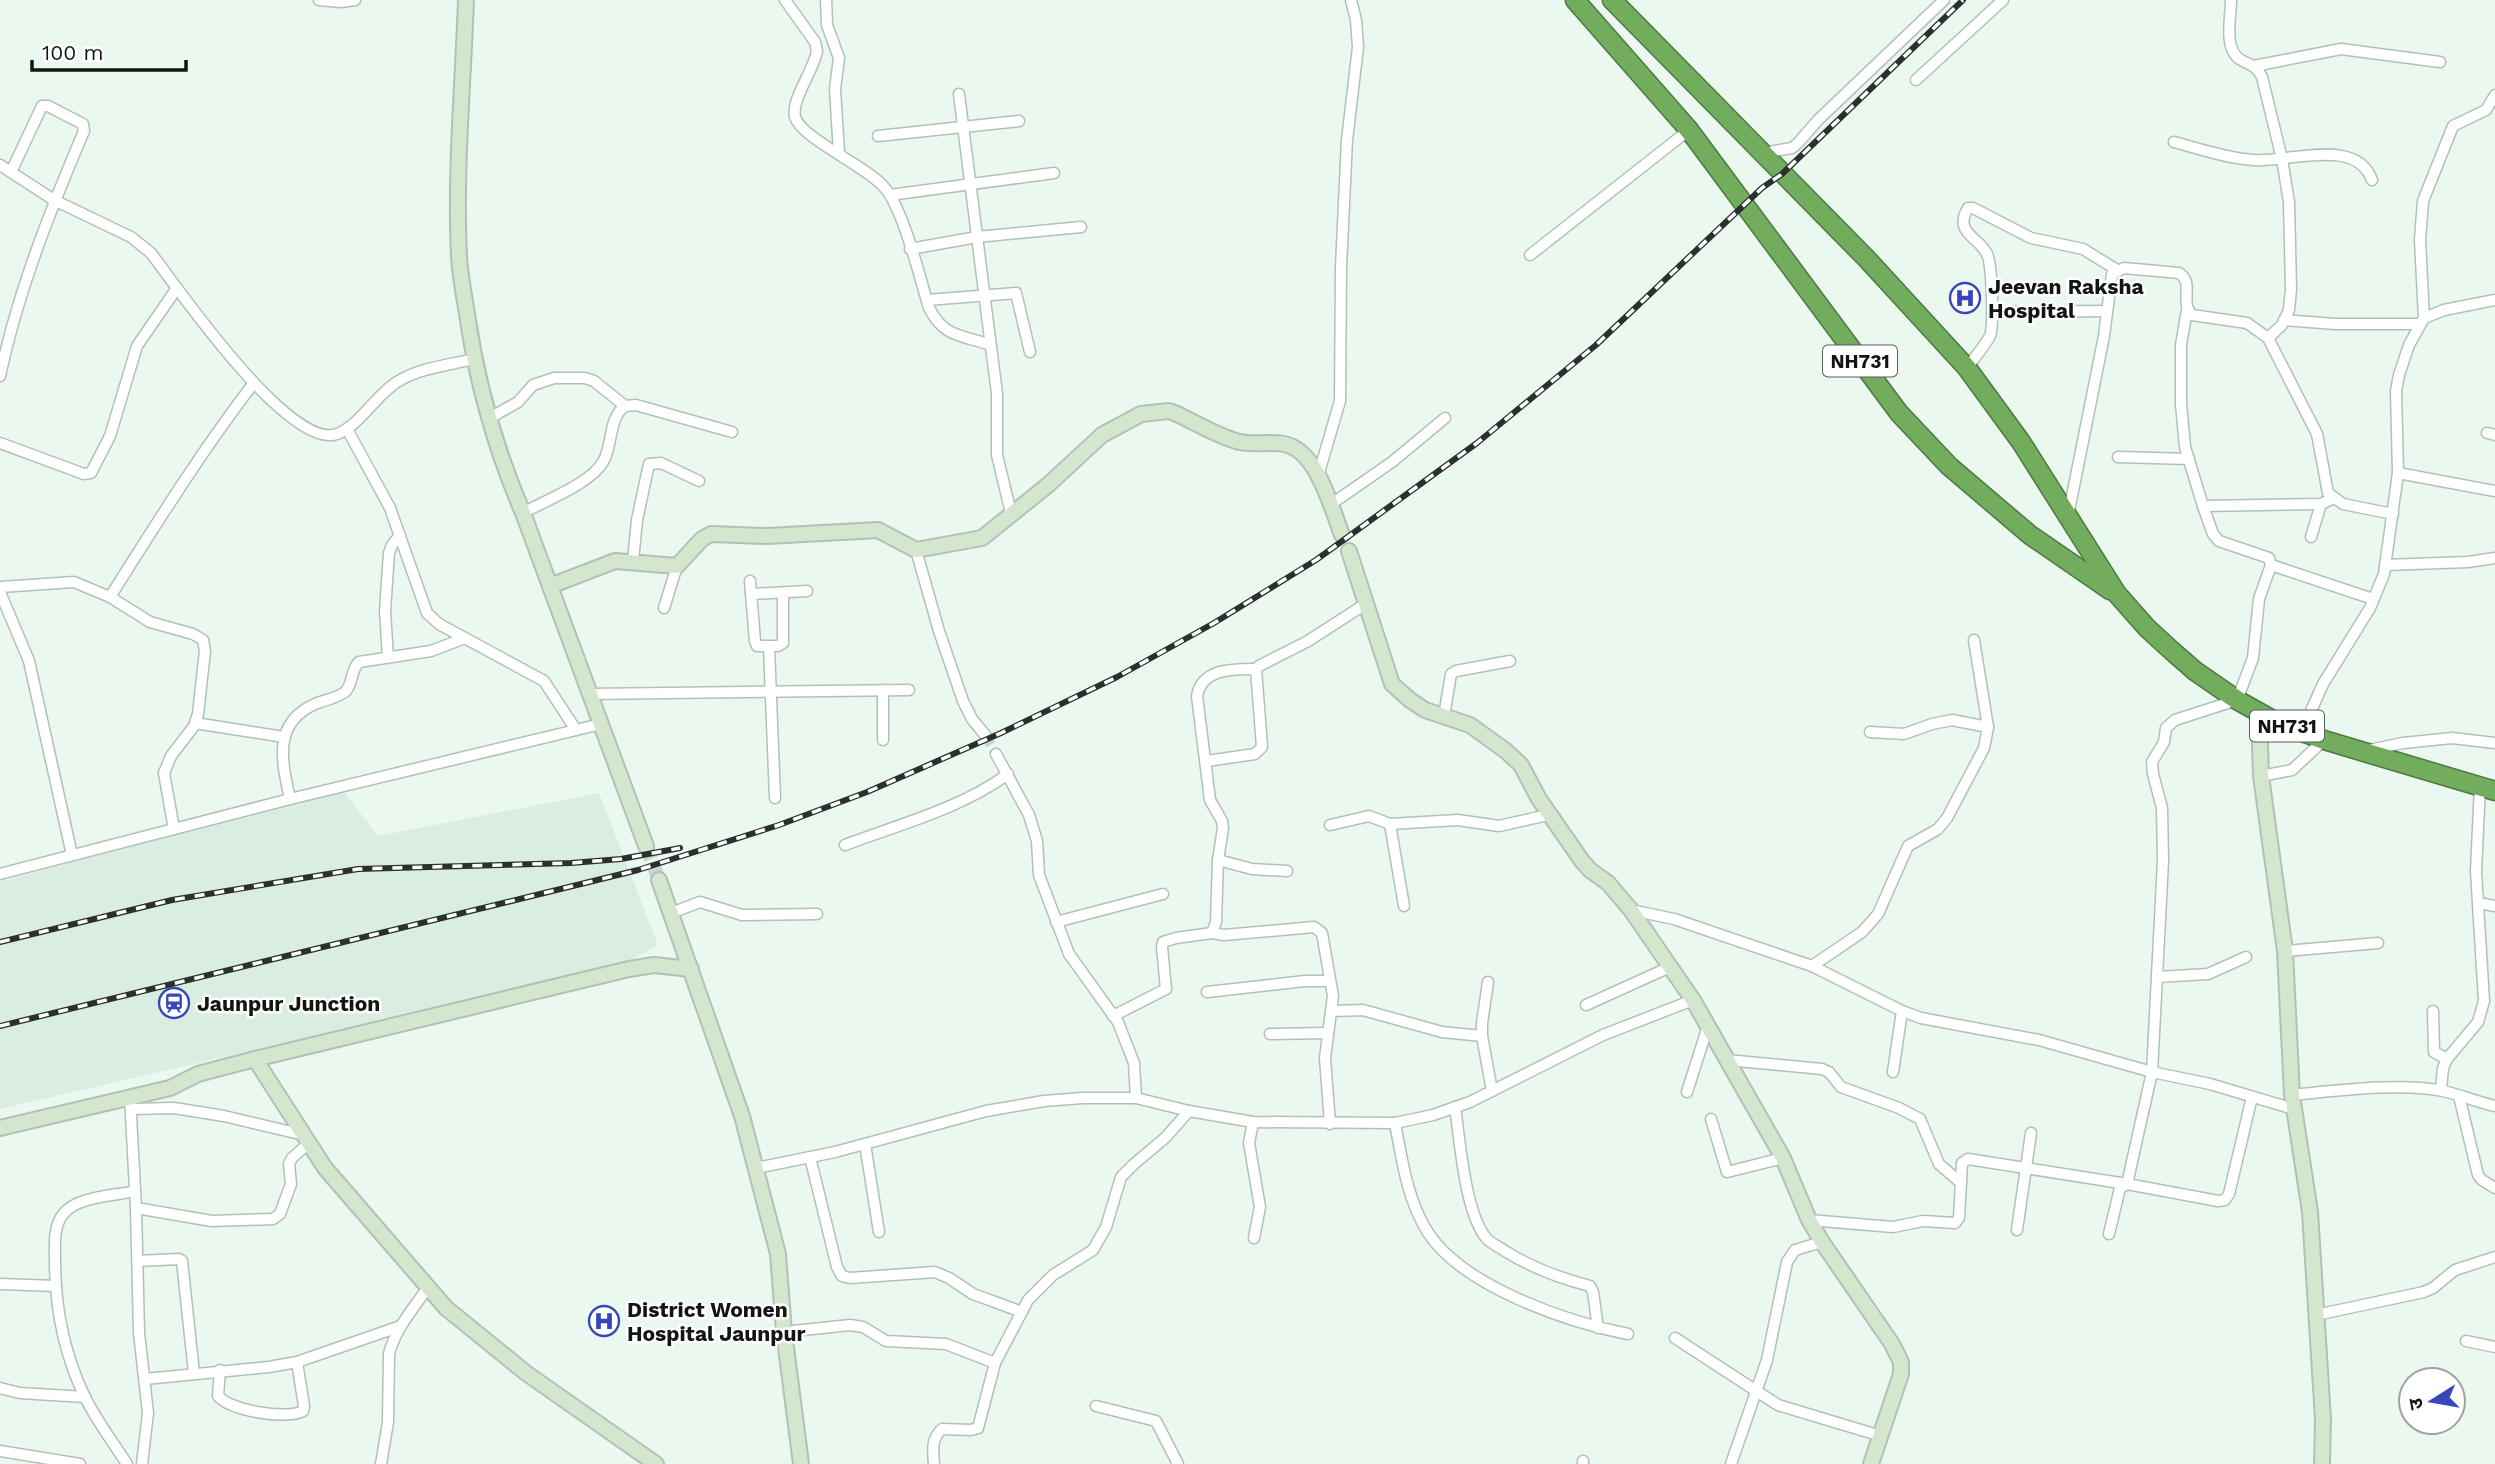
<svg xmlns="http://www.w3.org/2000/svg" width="2495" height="1464" viewBox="0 0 2495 1464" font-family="'Work Sans','Noto Sans Devanagari',sans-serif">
  <rect width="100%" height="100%" fill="#eaf8f0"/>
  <path fill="#d9eee1" d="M342,789L378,836L599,793L658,945L623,964L0,1109V882Z"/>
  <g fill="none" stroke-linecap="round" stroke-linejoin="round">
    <path stroke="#c9d6cf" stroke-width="10" stroke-dasharray="10 5" stroke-linecap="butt" d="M986,736L996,754"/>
    <path stroke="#c9d6cf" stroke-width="14" stroke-dasharray="14 7" stroke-linecap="butt" d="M646,846L659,880"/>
    <g stroke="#b3c0b8" stroke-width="13">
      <g id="street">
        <path d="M319,0L341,2L355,0"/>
        <path d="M785,0L815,42L817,51C814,70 791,99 795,117C801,138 866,166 884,187C903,208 920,278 929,308C944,337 960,335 988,344L991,347L997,393V455L1011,513"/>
        <path d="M826,0L827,25L839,58L835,89L839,153"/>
        <path d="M2231,0C2231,17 2223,50 2241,60C2250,65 2257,66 2262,77L2282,159L2289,202L2291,289L2289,310L2282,325L2268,338"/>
        <path d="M2254,66L2341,49L2440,62"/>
        <path d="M1916,80L2003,0"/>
        <path d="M959,94L991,347"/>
        <path d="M878,136L1019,121"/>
        <path d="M2174,142C2200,149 2227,158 2253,160C2288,163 2356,136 2372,180"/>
        <path d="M1763,153L1792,148L1798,143L1818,120L1944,0"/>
        <path d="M0,165L54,200L131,237L151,253C178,289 290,451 337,434C359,426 376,395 397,382C419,368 449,365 474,359"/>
        <path d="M890,195L1054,173"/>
        <path d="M910,249L977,237L1081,227"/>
        <path d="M1530,255L1689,130"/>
        <path d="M927,300L1016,293L1030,352"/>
        <path d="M1993,312L2107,311"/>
        <path d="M2424,318L2420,240L2423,201L2453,126L2486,110L2495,95"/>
        <path d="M2284,320L2336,324H2419"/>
        <path d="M1967,368C1974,358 1984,347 1990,336C1994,326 1992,264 1987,254C1979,237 1953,233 1968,208H1973L2031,238L2083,249L2117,270"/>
        <path d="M0,376C18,291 50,211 84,131L83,124L48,106H42L11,172"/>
        <path d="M488,419L518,402L533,385L554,378H585L594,381L625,406"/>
        <path d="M347,429L390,508L427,613L439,624L544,681L576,730"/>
        <path d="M2487,433L2495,435"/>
        <path d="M0,443L84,474L91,473L110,436L137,346L177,288"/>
        <path d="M2118,457L2189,459"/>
        <path d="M2398,473L2495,491"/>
        <path d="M1318,476L1340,401L1341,267L1347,140L1358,47L1356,20L1351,0"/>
        <path d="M1330,505L1392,462L1445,418"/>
        <path d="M2203,506L2321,504L2334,498"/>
        <path d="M523,513C546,500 590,484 603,462C613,446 608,418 625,406L636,405L732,432"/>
        <path d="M2068,516L2104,336L2112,274L2124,268L2179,273C2195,283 2179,302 2192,315L2247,323L2268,338L2317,434L2328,493L2343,504L2393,514"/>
        <path d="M2311,537L2321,504"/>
        <path d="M916,550L939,631L963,701L972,719L986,736"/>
        <path d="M633,561L637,520L649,464L661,463L699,481"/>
        <path d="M2271,565L2373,599"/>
        <path d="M2385,565L2468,562L2495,558"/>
        <path d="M750,581L755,641L757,646H778L783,643V593"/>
        <path d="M0,587L74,582L110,597L150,622L193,634L203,640L205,651L198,714L194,726L171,756L164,773L174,829"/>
        <path d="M0,592L29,661L72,855"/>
        <path d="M751,594L807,591"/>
        <path d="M110,597C156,524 201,452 253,384"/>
        <path d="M664,608L677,566"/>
        <path d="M769,647L775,798"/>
        <path d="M388,657L385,611L389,553L392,545L400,535"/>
        <path d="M590,694L909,690"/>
        <path d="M1444,716L1451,674L1456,671L1510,661"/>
        <path d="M195,723L284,737"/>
        <path d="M2302,731L2323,684L2370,608L2384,574L2398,473L2396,391L2399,375L2409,345L2424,318L2444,310L2495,300"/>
        <path d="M1870,732L1904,734L1932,724L1952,720L1988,727"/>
        <path d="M883,740V690"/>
        <path d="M2369,750L2403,743L2452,738L2495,743"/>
        <path d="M996,754L1029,815L1037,841L1039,875L1069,954L1118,1022L1134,1063L1136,1098"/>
        <path d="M1207,761L1255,754L1262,747L1256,669L1259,666L1308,641L1367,603"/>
        <path d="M2261,776L2292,770L2324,740"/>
        <path d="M290,799C282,762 272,723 315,704C324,700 339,698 346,691C353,683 351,669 359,662L431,651L465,638"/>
        <path d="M1390,824L1404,906"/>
        <path d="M1330,825L1369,816L1390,824L1458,820L1499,826L1552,814"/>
        <path d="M845,845C900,824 960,809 1008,774"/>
        <path d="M1218,860L1252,869L1287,871"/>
        <path d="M0,874L290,799L601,724"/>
        <path d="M2479,903L2495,906"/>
        <path d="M1631,910L1674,919L1812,966L1902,1011L1921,1018L2039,1040L2152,1072L2210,1084L2294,1109"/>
        <path d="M671,913L700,902L742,915L817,914"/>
        <path d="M1056,922L1163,894"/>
        <path d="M1212,933L1224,935L1314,927L1322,933L1333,996L1325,1058L1330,1124"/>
        <path d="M2285,951L2378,943"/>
        <path d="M1812,966L1862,932L1878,914L1908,846L1938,829L1947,818L1984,748L1988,727L1974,640"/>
        <path d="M2157,977L2208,974L2246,957"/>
        <path d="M1488,982L1482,1023V1036L1492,1091"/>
        <path d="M1207,992L1305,981H1330"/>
        <path d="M1586,1005L1670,967"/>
        <path d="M1332,1011L1363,1010L1442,1032L1482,1036"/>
        <path d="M2433,1011L2434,1052L2447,1059"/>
        <path d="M1113,1016L1166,989L1162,947L1163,942L1176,938L1212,933L1216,922L1218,860L1223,828L1222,821L1210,800L1197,696C1202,668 1234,669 1256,669"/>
        <path d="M1270,1034L1328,1033"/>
        <path d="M1727,1060L1822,1069L1829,1072L1841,1087L1899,1108L1920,1119L1939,1164L1961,1183"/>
        <path d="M1893,1072L1902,1011"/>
        <path d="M2441,1090L2443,1068L2447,1059L2478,1022L2484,1001L2476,871L2480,786"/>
        <path d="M1687,1092L1708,1026"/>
        <path d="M2292,1095C2334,1091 2403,1082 2443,1091C2461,1095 2477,1102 2495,1106"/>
        <path d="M2459,1096L2478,1175L2482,1180L2495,1188"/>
        <path d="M130,1097L136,1208L139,1333L148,1413L142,1464"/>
        <path d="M1455,1107C1460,1141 1465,1214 1487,1239C1492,1244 1499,1247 1505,1251C1532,1268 1559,1278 1590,1286L1593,1292L1598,1328"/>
        <path d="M131,1109L174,1108L224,1116L304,1135"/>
        <path d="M1711,1119L1727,1172L1783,1158"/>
        <path d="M1253,1122L1249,1143L1260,1207L1254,1238"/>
        <path d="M1395,1123C1402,1159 1407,1199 1427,1231C1461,1286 1567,1322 1628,1334"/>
        <path d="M865,1144L879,1232"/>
        <path d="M810,1157L837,1267L842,1276L850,1278L935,1272L949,1278L973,1294L1022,1312"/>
        <path d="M756,1168L835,1152L986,1111L1044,1101L1082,1098H1136L1189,1111L1253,1122L1395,1123L1433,1115L1470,1102L1603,1035L1693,1000"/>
        <path d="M136,1208L212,1221L273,1219L280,1214L291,1184L289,1164L292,1158L309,1143"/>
        <path d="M1809,1220L1893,1227L1923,1221L1955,1223L1959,1218L1962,1163L1968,1159L2127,1184L2218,1201L2225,1200L2229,1194L2252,1097"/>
        <path d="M2017,1230L2031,1133"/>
        <path d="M2109,1234L2120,1188L2127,1184L2152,1072L2163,861L2162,808L2153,774L2152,762L2164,742L2166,728L2175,720L2237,700L2253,658L2259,599L2271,565L2269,558L2219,541L2213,534L2203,506L2185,447L2181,404V345L2187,310"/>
        <path d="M138,1261L179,1259L182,1261L194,1373"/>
        <path d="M0,1284L56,1286"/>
        <path d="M2316,1315L2424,1292L2433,1288L2455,1270L2495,1257"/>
        <path d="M784,1332L850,1325L863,1327L886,1341L946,1344L995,1363"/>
        <path d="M1675,1338L1778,1405L1881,1436"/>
        <path d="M2466,1341L2495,1347"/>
        <path d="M220,1370L218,1396C231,1411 287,1420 303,1411L304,1406L297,1362"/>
        <path d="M145,1379L269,1367L297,1362L401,1326"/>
        <path d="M0,1388L20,1393L85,1397"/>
        <path d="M1096,1406L1156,1421L1178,1464"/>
        <path d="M0,1451L80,1464"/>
        <path d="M127,1464C113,1442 95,1419 84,1395C64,1353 55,1306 55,1260C55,1244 53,1226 64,1213C79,1196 114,1196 135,1191"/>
        <path d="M381,1464L388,1422L389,1354C395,1329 414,1308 428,1287"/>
        <path d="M934,1464C933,1450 931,1439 942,1429L971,1430L978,1428L995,1363L1028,1300L1053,1275L1093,1250L1106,1227L1121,1177L1134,1164L1165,1138L1189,1111"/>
        <path d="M1583,1464V1461"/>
        <path d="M1731,1464L1767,1360L1787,1262L1795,1250L1822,1242"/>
      </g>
    </g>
    <g stroke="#b3c0b8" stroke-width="18">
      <g id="secondary">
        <path d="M466,0C463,85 455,171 459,256C460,275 464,295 467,314C477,383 495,448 523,513L646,846"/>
        <path d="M1349,551L1392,684L1410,700L1425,710L1470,725L1506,751L1521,765L1539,799L1582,861L1590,870L1608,883L1631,910L1693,1000L1783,1158L1809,1220L1822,1242L1892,1344L1901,1362V1374L1871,1464"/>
        <path d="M550,586L615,561L677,566L702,539L711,534L767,536L878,530L916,550L982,538L1048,485L1102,435L1141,414L1169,411L1177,414C1196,423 1216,435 1236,441C1250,446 1268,441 1284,444C1317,450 1331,507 1342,535"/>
        <path d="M2259,713L2261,776L2285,951L2292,1095L2310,1212L2323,1419L2322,1464"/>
        <path d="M659,880L742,1116L778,1254L784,1332L801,1464"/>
        <path d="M255,1059L325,1168L446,1308L526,1373L656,1464"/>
        <path d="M0,1128L170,1088L198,1074L255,1059L629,969L654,965L691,969"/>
      </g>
    </g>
    <g stroke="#4f7842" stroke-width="21">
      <g id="highway">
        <path d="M1575,0L1689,130L1899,413L1949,466L2030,535L2110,590"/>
        <path d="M1612,0L1865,257L1967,368L2021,442L2117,594L2147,628L2171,650L2195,671L2237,700L2278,723L2324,740L2495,791"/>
      </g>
    </g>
    <use href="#street" stroke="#fff" stroke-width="10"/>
    <use href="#secondary" stroke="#d4e6ce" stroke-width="14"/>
    <use href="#highway" stroke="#71ad5c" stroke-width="18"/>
    <g stroke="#2a302d" stroke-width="6">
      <g id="rail">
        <path d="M0,942L172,900L358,869L571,863L621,859L680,848"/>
        <path d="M0,1026L638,870L779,825L867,792L1001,733L1117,677L1214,623L1316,560L1477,443L1596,345L1762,188L1782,174L1963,0"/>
      </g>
    </g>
    <use href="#rail" stroke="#fff" stroke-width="3.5" stroke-dasharray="10" stroke-linecap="butt"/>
  </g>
  <defs>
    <g id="hospital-ring" transform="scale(1.575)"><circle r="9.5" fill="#fff" stroke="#3747ba" stroke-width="1.5"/><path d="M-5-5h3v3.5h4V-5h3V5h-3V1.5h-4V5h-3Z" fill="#3747ba"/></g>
    <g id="station-ring" transform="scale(1.575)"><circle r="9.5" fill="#fff" stroke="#3747ba" stroke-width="1.5"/><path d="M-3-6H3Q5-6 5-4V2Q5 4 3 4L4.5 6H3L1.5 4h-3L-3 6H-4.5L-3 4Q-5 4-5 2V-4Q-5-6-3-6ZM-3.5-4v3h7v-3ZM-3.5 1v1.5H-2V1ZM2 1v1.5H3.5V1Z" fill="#3747ba"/></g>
  </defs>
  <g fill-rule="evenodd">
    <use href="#hospital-ring" x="1965" y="298"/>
    <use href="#station-ring" x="174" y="1003"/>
    <use href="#hospital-ring" x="604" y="1321"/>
  </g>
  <g text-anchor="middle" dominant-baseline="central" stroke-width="5" stroke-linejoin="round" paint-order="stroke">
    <g fill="#fff" stroke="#585c5a" stroke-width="2">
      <rect x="1823" y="345.5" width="74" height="31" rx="5"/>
      <rect x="2250" y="710.5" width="74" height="31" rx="5"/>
    </g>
    <g font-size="19" font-weight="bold" fill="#111613">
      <text x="1860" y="361">NH731</text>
      <text x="2287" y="726">NH731</text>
    </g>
    <g font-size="21" font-weight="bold" fill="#111613" stroke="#fff" text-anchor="start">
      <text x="1988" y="286">Jeevan Raksha<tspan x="1988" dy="24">Hospital</tspan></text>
      <text x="197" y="1003">Jaunpur Junction</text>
      <text x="627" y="1309">District Women<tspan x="627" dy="24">Hospital Jaunpur</tspan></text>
    </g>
  </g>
  <g transform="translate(2432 1401) rotate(259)"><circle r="33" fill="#ffffff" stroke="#a0a2a1" stroke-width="2"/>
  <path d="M0-5L12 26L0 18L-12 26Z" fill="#3747ba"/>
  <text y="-10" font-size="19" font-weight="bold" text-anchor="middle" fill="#111613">उ</text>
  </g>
  <path d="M32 60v10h154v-10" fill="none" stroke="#111613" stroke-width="3.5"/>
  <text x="42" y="60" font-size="21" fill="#111613" stroke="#ffffff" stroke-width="5" paint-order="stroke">100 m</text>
</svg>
